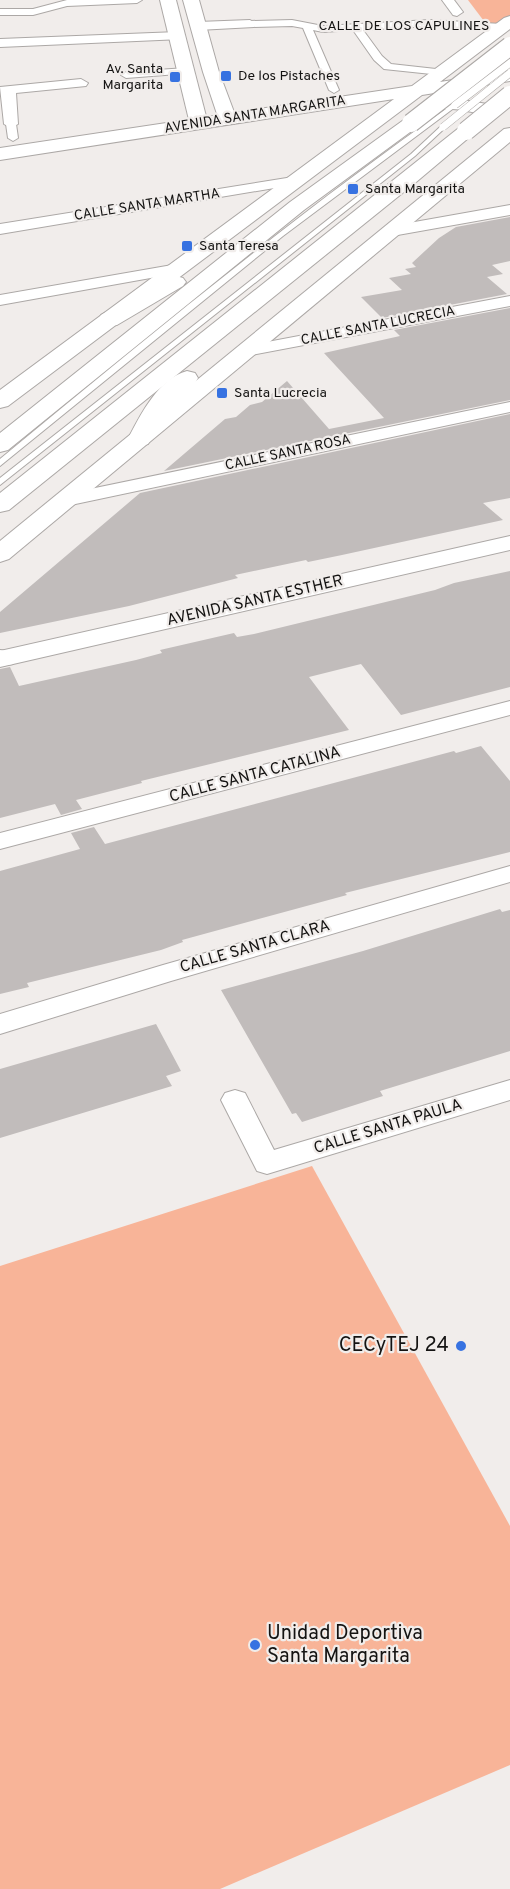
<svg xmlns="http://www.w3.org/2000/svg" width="510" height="1889" viewBox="0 0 510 1889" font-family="Overpass,sans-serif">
  <rect width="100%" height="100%" fill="#f1edeb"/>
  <g fill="#f8b498">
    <path d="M468,0H510V20L493,33Z"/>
    <path d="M312,1166L510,1526V1765L220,1889H0V1266Z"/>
  </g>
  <g fill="#c1bcbb">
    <path d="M510,217V261L492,265L503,274L487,277L507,294L382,318L361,297L402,290L389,278L411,274L405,269L416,267L412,263L439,238L456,227Z"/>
    <path d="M510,308V400L164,471L225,419L236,417L250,405L262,402L287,381L329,429L384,418L324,353L400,336L394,330Z"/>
    <path d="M510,414V498L483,503L503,520L342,555L308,562L306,560L235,575L238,578L129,606L0,633V612L140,493Z"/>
    <path d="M510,571V687L401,715L361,664L309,677L349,730L141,781L142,783L76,800L82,809L61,815L55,804L0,818V669L10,667L19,686L136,660L162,653L160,650L234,633L237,637L254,634L435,590L454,583Z"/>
    <path d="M481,746L510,781V852L345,893L347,895L182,940L183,942L161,950L27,983L29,987L0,994V871L80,849L71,833L94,827L105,844L454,751L456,753Z"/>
    <path d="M500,909L502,912L510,910V1051L380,1091L383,1096L302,1122L296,1113L292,1114L221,990L363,951Z"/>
    <path d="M156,1024L181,1071L166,1076L172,1086L0,1138V1069Z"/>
  </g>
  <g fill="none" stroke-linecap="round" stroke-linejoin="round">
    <g stroke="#aca8a6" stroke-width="2">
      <g id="service">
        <path d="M453,104L458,105L283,236L0,466V459C148,337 296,214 453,104Z"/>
        <path d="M441,126L446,127L415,156L0,485V478L411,154Z"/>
      </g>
    </g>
    <g stroke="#aca8a6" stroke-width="2">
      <g id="pedestrian">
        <path d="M67,0H142L137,3L67,6L33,15H0V9H33Z"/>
        <path d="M292,20L323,26L430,20L502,24L507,27L502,30L430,26L363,30L382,56L391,64L445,70V74L441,75L384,69L374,60L353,30L323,32L313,30L339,90L334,93L329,90L303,28L292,26L250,27L245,24L250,21Z"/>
        <path d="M187,68L191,69V73L126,78L121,75L126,72Z"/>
        <path d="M11,121L16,124L18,138L13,141L8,138L6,124Z"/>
      </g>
    </g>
    <g stroke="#aca8a6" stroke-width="2">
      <g id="minor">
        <path d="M442,0H454L463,12L457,16L453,15Z"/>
        <path d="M250,20L256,24L254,27L198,30L192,26L198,22Z"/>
        <path d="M178,32L182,33L184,36L182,39L0,47V39Z"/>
        <path d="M81,79L88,83L86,86L16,93L18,124L11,128L4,124L0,87Z"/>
        <path d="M293,177L300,181L298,184L0,234V224Z"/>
        <path d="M510,205V215L392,236L384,231L392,226Z"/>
        <path d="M178,264L184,266L186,269L184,272L0,305V295Z"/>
        <path d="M510,296V306L246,356L240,355L237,351L240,347L246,346Z"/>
        <path d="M510,402V412L66,506L59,504L56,500L59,496L66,494Z"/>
        <path d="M510,701V715L0,849V833Z"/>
        <path d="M510,866V882L171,981L0,1034V1014L163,965Z"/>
        <path d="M510,1080V1100L267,1174L257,1171L221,1100L225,1093L235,1090L245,1093L274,1150Z"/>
      </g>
    </g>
    <g stroke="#aca8a6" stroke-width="2">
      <g id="tertiary">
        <path d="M160,0H176L208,124L205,128H193L190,124Z"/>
        <path d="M183,0H199L219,72L237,120L234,124H222L219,120L203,72Z"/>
        <path d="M510,536V550L0,667V651Z"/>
      </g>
    </g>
    <g stroke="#aca8a6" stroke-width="2">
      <g id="secondary">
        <path d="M510,16V29L440,82L510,71V81L422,95L8,406L0,408V390L394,99L0,160V148L412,86L504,18Z"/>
        <path d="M451,98L487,104L490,108L487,112C475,115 464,109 452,109C442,108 433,113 423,111L420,107L423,103Z"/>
        <path d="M510,128V142L9,559L0,562V541L504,129Z"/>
        <path d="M0,650L13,652L17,658L13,664L0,666Z"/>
      </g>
    </g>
    <g stroke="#aca8a6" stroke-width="2">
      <g id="motorway">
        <path d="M411,118L417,119L420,123L417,127L304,210L8,450L0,452V433L290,202L405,119Z"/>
        <path d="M466,126L472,127L475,131L472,135L415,183L9,510L0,512V493L460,127Z"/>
        <path d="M176,276L183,278L186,282L183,286L117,325L109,326L101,325L98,320L101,315L169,278Z"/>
        <path d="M187,371L195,373L198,378L195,383L165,410L148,444L140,446L132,444L128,439C140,415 159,378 187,371Z"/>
      </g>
    </g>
    <use href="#service" fill="#fff" fill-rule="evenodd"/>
    <use href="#pedestrian" fill="#fff" fill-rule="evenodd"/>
    <use href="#minor" fill="#fff" fill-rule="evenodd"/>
    <use href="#tertiary" fill="#fff" fill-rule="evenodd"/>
    <use href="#secondary" fill="#fff" fill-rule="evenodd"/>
    <use href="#motorway" fill="#fff" fill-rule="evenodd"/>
    <g stroke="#aca8a6" stroke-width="8" stroke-linecap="butt">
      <g id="service-bridge">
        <path d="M455,105L510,63"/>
        <path d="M443,127L510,73"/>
      </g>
    </g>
    <g stroke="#aca8a6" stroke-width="20" stroke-linecap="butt">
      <g id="motorway-bridge">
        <path d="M411,123L510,46"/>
        <path d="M466,131L510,95"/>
      </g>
    </g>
    <use href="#service-bridge" stroke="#fff" stroke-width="7"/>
    <use href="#motorway-bridge" stroke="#fff" stroke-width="18"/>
  </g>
  <g fill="#3772e1" stroke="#f1edeb" stroke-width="2">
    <rect x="220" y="70" width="12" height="12" rx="3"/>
    <rect x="169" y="71" width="12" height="12" rx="3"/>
    <rect x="347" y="183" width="12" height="12" rx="3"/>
    <rect x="181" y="240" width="12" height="12" rx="3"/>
    <rect x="216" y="387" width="12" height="12" rx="3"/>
    <circle cx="461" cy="1346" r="6"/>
    <circle cx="255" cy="1645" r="6"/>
  </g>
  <g text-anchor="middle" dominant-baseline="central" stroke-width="4.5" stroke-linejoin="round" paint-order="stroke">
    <g font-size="14" fill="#141312" stroke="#f1edeb">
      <text x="404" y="26">CALLE DE LOS CAPULINES</text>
      <text transform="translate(255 115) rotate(-9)">AVENIDA SANTA MARGARITA</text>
      <text transform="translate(147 205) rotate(-9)">CALLE SANTA MARTHA</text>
      <text transform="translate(378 326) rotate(-11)">CALLE SANTA LUCRECIA</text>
      <text transform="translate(288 453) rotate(-12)">CALLE SANTA ROSA</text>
    </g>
    <g font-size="14" fill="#141312" stroke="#f1edeb" text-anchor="start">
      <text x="163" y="69" text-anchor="end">Av. Santa<tspan x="163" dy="16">Margarita</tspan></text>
      <text x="238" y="76">De los Pistaches</text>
      <text x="365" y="189">Santa Margarita</text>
      <text x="199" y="246">Santa Teresa</text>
      <text x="234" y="393">Santa Lucrecia</text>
    </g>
    <g font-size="16" fill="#141312" stroke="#f1edeb">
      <text transform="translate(255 601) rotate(-13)">AVENIDA SANTA ESTHER</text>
      <text transform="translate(255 775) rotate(-15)">CALLE SANTA CATALINA</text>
      <text transform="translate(255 947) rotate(-16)">CALLE SANTA CLARA</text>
      <text transform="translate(388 1127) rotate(-17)">CALLE SANTA PAULA</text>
    </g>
    <g font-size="20" fill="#141312" stroke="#f1edeb" text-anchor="end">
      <text x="449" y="1346">CECyTEJ 24</text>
      <text x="267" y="1634" text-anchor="start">Unidad Deportiva<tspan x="267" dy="23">Santa Margarita</tspan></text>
    </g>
  </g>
</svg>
